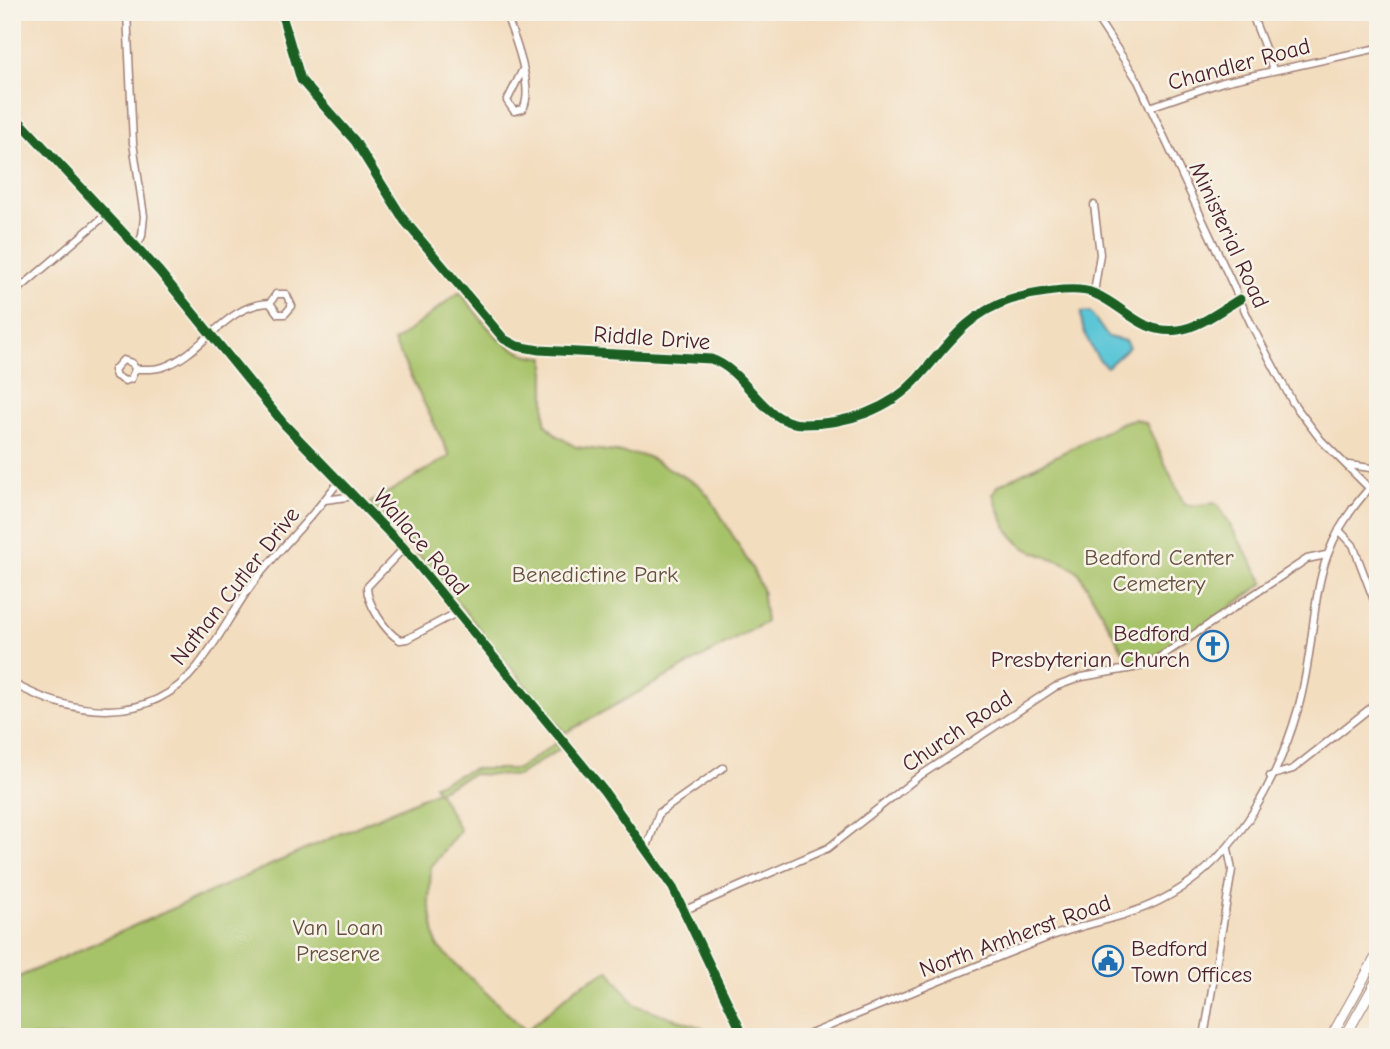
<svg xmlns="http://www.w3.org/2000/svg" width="1390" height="1049" viewBox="0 0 1390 1049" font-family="'Comic Neue',sans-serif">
  <rect width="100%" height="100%" fill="#f7f3e8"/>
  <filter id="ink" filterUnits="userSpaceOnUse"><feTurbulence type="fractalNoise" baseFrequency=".0143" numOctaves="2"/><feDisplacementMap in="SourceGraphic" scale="14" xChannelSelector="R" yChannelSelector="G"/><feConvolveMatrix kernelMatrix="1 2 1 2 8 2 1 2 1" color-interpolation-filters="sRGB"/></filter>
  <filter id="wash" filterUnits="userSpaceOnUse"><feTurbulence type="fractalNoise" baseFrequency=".00686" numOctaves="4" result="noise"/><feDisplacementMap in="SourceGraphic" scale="28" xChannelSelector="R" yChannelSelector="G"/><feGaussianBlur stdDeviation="1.57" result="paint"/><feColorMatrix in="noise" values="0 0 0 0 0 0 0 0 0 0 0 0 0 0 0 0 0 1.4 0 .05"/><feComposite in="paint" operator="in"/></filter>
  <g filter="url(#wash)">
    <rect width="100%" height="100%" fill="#f3ddbf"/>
    <g fill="#a7c369" stroke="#78714a" stroke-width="2">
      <path d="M460,292C484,322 503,356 545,357V423L556,435L576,447L646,456L699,485L711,499L753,570L762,589L766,622L565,733L411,546L370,503L450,456L394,342Z"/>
      <path d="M1135,419L1146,423L1184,504L1191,506L1214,503L1219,506L1264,583C1240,600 1154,666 1130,663L1079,573C1065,560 1051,559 1034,552C1009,543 1001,517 993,494L999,485L1123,422Z"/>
      <path d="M556,743L561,748L517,776L472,774L438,791L460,830L431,867L429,902L437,946L526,1031L577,987L609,970L635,1005L714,1032L717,1037H12V980L437,791L434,785L472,769H518Z"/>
    </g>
    <path fill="#5cc6d7" stroke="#537281" stroke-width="2" d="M1090,312L1108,337L1125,341L1129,347L1107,367C1095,359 1080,328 1081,313Z"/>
  </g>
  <g filter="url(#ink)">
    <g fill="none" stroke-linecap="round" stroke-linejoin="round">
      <g stroke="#9e7e75" stroke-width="9">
        <g id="minor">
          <path d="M127,12L133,143L144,216L142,236L136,247"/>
          <path d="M281,12L301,80L355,141L404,220L504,339L517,346L539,350L711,359C749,372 761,424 804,424C847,424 889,410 918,378C947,346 966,314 1010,300C1028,294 1075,285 1093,293C1124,305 1141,335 1178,330C1200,327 1221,310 1240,299"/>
          <path d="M505,12C513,33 535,88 523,109L514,111L507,101L522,71"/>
          <path d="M1093,12L1138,81L1252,326L1293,403L1321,440L1369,488"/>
          <path d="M1251,12L1273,69"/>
          <path d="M1150,107L1223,82L1378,48"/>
          <path d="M12,113L159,271L284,424L404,548L604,791L673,888L744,1037"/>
          <path d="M1094,205L1100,254L1094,293"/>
          <path d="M12,295L107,214"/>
          <path d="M135,369L131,379L125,381L116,376L114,370L123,360L132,363L135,369C144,369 154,370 163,367C203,354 225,304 270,303L276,294H286L292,306L285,314H278L270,303"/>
          <path d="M1349,465L1378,469"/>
          <path d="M325,500L355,496"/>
          <path d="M1339,530L1353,545L1378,611"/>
          <path d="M404,548L367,587C367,603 385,632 400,640L407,639L458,612"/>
          <path d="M12,683C72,716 149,727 197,667C218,641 233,610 253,583C280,548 313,517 339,481"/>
          <path d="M1270,776L1293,769L1378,702"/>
          <path d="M647,847L659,813L723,768"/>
          <path d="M685,910L828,848L918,777L1055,687L1082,677L1139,667L1154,661L1307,559L1326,555"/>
          <path d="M803,1037C883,1004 963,971 1044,939C1081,924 1123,919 1159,901C1233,865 1276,785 1298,709C1324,615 1300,558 1378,479"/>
          <path d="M1204,1037L1232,870L1228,849"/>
        </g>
      </g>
      <g stroke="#9e7e75" stroke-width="11">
        <g id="highway">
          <path d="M1331,1037L1378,953"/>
          <path d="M1345,1037L1378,978"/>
        </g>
      </g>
      <use href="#minor" stroke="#fff" stroke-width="6"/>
      <use href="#highway" stroke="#fff" stroke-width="9"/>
      <g stroke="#f7f3e8" stroke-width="13">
        <g id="cycleway">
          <path d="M281,12L301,80L355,141L404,220L504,339L517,346L539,350L711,359C749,372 761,424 804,424C847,424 889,410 918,378C947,346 966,314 1010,300C1028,294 1075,285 1093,293C1124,305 1141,335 1178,330C1200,327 1221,310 1240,299"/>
          <path d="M12,113L159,271L284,424L404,548L604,791L673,888L744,1037"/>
        </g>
      </g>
      <use href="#cycleway" stroke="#1b5e20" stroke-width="9"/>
    </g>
  </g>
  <defs>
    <g id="church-ring" transform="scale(1.575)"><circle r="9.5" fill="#f7f3e8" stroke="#1f6fb2" stroke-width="1.5"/><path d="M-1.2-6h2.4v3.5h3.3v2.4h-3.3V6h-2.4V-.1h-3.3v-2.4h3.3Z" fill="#1f6fb2"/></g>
    <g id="civic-ring" transform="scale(1.575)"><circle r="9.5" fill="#f7f3e8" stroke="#1f6fb2" stroke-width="1.5"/><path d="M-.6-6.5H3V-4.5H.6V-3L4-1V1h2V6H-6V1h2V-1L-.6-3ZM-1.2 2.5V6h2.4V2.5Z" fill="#1f6fb2"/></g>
  </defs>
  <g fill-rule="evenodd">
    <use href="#church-ring" x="1213" y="646"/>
    <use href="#civic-ring" x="1108" y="961"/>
  </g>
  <g text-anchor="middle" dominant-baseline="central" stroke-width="5" stroke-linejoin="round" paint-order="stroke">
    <g font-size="23" fill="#4a1f2b" stroke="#f7f3e8">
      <text transform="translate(1239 64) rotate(-15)">Chandler Road</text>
      <text transform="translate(1229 235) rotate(65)">Ministerial Road</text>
      <text transform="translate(652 338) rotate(4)">Riddle Drive</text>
      <text transform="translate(421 542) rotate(49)">Wallace Road</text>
      <text transform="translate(235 586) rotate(-52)">Nathan Cutler Drive</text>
      <text transform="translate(957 731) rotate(-34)">Church Road</text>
      <text transform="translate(1015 936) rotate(-20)">North Amherst Road</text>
    </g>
    <g font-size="23" fill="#66503e" stroke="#f7f3e8">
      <text x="1159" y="557">Bedford Center<tspan x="1159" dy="26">Cemetery</tspan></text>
      <text x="595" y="574">Benedictine Park</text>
      <text x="338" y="927">Van Loan<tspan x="338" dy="26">Preserve</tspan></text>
    </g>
    <g font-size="23" fill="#4a1f2b" stroke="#f7f3e8" text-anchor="end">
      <text x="1190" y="633">Bedford<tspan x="1190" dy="26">Presbyterian Church</tspan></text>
      <text x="1131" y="948" text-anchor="start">Bedford<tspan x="1131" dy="26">Town Offices</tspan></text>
    </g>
  </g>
  <rect width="1390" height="1049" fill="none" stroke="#f7f3e8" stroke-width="42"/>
</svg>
